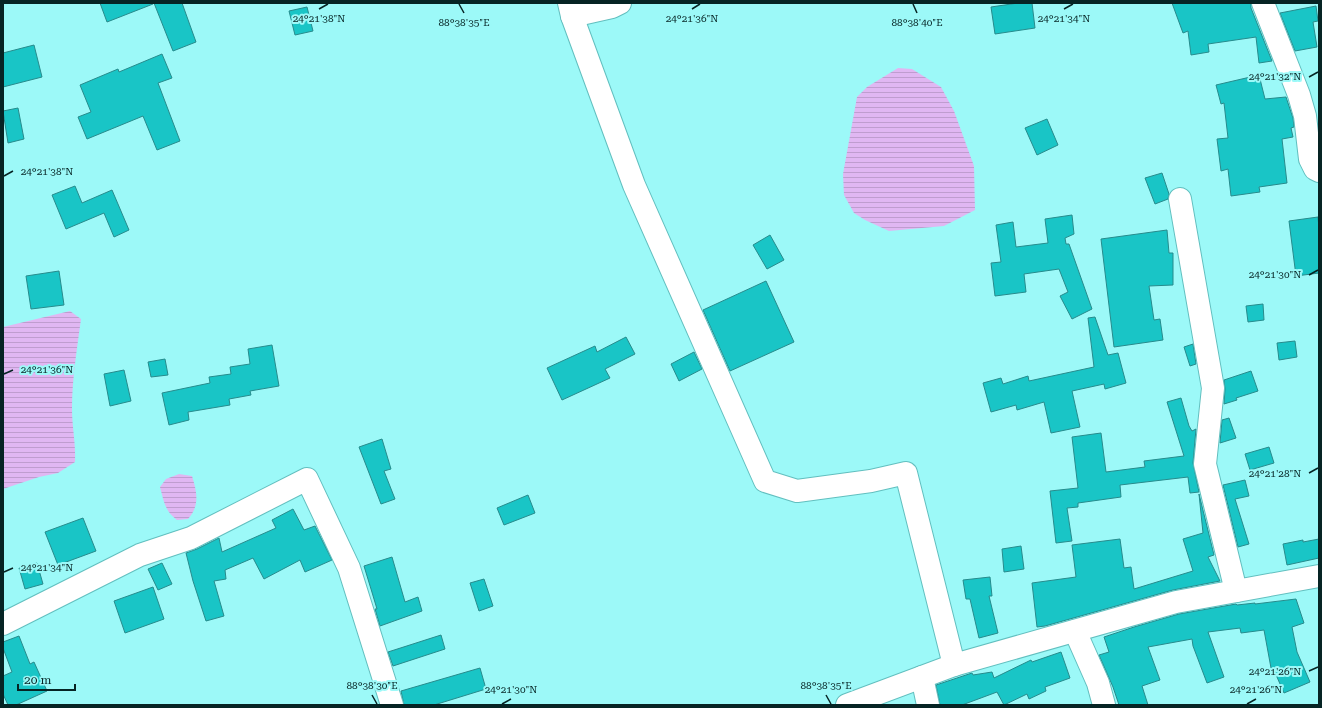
<svg xmlns="http://www.w3.org/2000/svg" width="1322" height="708" viewBox="0 0 1322 708" font-family="'Roboto Serif',serif">
  <defs>
    <pattern id="water-rules" width="6" height="5" patternUnits="userSpaceOnUse"><rect width="6" height="5" fill="#e0b7f2"/><path d="M0 2.5h6" fill="none" stroke="#bf9dcf"/></pattern>
  </defs>
  <rect width="100%" height="100%" fill="#9cf9f8"/>
  <g fill="url(#water-rules)">
    <path d="M898,68L912,69L941,87L954,111L974,166L975,210L944,226L889,231L865,220L854,213L844,195L843,174L857,97L867,87Z"/>
    <path d="M70,311L81,319C77,349 72,379 72,409C72,427 76,444 75,462L58,473L39,477L3,489V327Z"/>
    <path d="M179,474L192,476C197,492 200,506 188,519L177,520C165,511 164,502 160,487L166,479Z"/>
  </g>
  <g fill="#19c5c6" stroke="#278b8c">
    <path d="M100,3H153V4L107,22Z"/>
    <path d="M154,3H182L196,42L173,51Z"/>
    <path d="M1018,3H1032L1035,28L995,34L991,7Z"/>
    <path d="M1172,3H1251V8L1272,61L1259,63L1256,37L1208,44L1209,52L1191,55L1188,31L1183,33Z"/>
    <path d="M1316,6L1318,21L1313,22L1317,47L1295,51L1280,13Z"/>
    <path d="M307,7L313,31L295,35L289,11Z"/>
    <path d="M34,45L42,77L3,87V53Z"/>
    <path d="M162,54L172,78L158,83L180,141L157,150L143,116L87,139L78,117L91,112L80,85L118,69L119,72Z"/>
    <path d="M1259,75L1265,99L1286,97L1293,118L1294,127L1291,128L1293,137L1282,139L1287,183L1259,187L1260,192L1231,196L1228,169L1221,171L1217,139L1228,138L1224,103L1221,104L1216,85Z"/>
    <path d="M18,108L24,139L8,143L3,111Z"/>
    <path d="M1047,119L1058,145L1037,155L1025,128Z"/>
    <path d="M1162,173L1169,194L1168,199L1155,204L1145,178Z"/>
    <path d="M75,186L82,203L112,190L129,230L114,237L104,213L66,229L52,195Z"/>
    <path d="M1072,215L1074,234L1065,238L1066,244H1069L1092,309L1072,319L1060,296L1068,292L1059,269L1024,274L1026,292L995,296L991,263L1001,262L996,225L1013,222L1016,247L1048,243L1045,219Z"/>
    <path d="M1318,217L1319,228V273L1296,276L1289,221Z"/>
    <path d="M1167,230L1169,253H1173V285L1149,286L1154,320L1160,319L1163,340L1114,347L1101,239Z"/>
    <path d="M770,235L784,260L767,269L753,245Z"/>
    <path d="M59,271L64,305L31,309L26,276Z"/>
    <path d="M766,281L794,342L730,371L703,310Z"/>
    <path d="M1263,304L1264,320L1248,322L1246,306Z"/>
    <path d="M1095,317L1108,355L1118,353L1126,383L1105,389L1104,384L1072,391L1080,427L1051,433L1044,402L1017,410L1016,405L991,412L983,383L1001,378L1003,384L1028,376L1029,381L1094,367L1088,318Z"/>
    <path d="M626,337L635,354L605,369L610,378L562,400L547,368L595,346L597,352Z"/>
    <path d="M1295,341L1297,357L1279,360L1277,343Z"/>
    <path d="M1193,344L1196,364L1190,366L1184,347Z"/>
    <path d="M272,345L279,386L250,391L251,395L229,399L230,405L188,412L189,420L169,425L162,393L210,383L209,377L231,374L230,367L250,364L248,349Z"/>
    <path d="M694,352L702,369L679,381L671,364Z"/>
    <path d="M165,359L168,375L151,377L148,362Z"/>
    <path d="M124,370L131,401L110,406L104,374Z"/>
    <path d="M1251,371L1258,391L1236,398L1237,400L1224,404L1225,389L1224,380Z"/>
    <path d="M1181,398L1189,426L1192,431L1196,429L1193,463L1199,492L1190,493L1188,477L1120,485L1121,497L1078,503V507L1067,508L1072,541L1056,543L1050,491L1078,488L1072,437L1101,433L1106,472L1145,467L1144,461L1184,456L1167,402Z"/>
    <path d="M1229,418L1236,438L1220,443L1222,420Z"/>
    <path d="M382,439L391,469L384,471L395,499L381,504L359,447Z"/>
    <path d="M1269,447L1274,463L1250,470L1245,454Z"/>
    <path d="M1245,480L1249,496L1235,499L1249,544L1238,547L1223,485Z"/>
    <path d="M1199,494L1214,555L1208,557L1220,581L1173,590L1045,626L1037,627L1032,583L1076,577L1072,545L1120,539L1124,568L1131,567L1134,589L1193,571L1183,539L1203,533Z"/>
    <path d="M528,495L535,513L504,525L497,508Z"/>
    <path d="M293,509L304,530L315,526L332,560L305,572L300,560L264,579L253,558L225,570L226,579L214,581L224,616L206,621L193,581L186,553L197,549L219,538L222,552L276,528L272,520Z"/>
    <path d="M83,518L96,551L58,565L45,532Z"/>
    <path d="M1319,539V558L1287,565L1283,544L1303,540V542Z"/>
    <path d="M1021,546L1024,569L1004,572L1002,549Z"/>
    <path d="M392,557L405,602L418,597L422,611L380,626L375,609H377L371,589L364,566Z"/>
    <path d="M37,563L43,584L25,589L19,568Z"/>
    <path d="M162,563L172,584L158,590L148,569Z"/>
    <path d="M990,577L992,596H989L998,633L979,638L970,599H966L963,580Z"/>
    <path d="M484,579L493,606L479,611L470,583Z"/>
    <path d="M153,587L164,619L125,633L114,601Z"/>
    <path d="M1296,599L1304,623L1292,627L1297,652L1310,682L1284,693L1273,668H1271L1264,630L1241,633L1240,628L1208,632L1224,677L1207,683L1193,646L1192,639L1148,647L1160,680L1142,686L1148,705H1119L1113,687L1099,655L1109,652L1104,637L1134,627L1179,614L1236,604L1237,605L1255,603V604Z"/>
    <path d="M441,635L445,649L393,666L388,652Z"/>
    <path d="M19,636L30,664L34,662L47,691L16,705H8L3,694V676L12,672L3,648V642Z"/>
    <path d="M1061,652L1070,678L1045,687L1046,691L1029,699L1027,694L1004,705L997,692L962,705H940L936,685L972,673L973,675L992,672L994,678L1031,660L1032,662Z"/>
    <path d="M480,668L486,689L434,705H404L401,691Z"/>
  </g>
  <g fill="none" stroke-linecap="round" stroke-linejoin="round">
    <g stroke="#62bfbf" stroke-width="24">
      <g id="minor">
        <path d="M569,3L572,16L634,185L765,481L797,491L871,481L906,473L954,665"/>
        <path d="M1263,3L1299,95L1305,116L1310,159L1315,169L1319,171"/>
        <path d="M572,16L612,7L620,3"/>
        <path d="M1180,199L1213,388L1205,464L1236,591"/>
        <path d="M3,624L140,555L191,538L307,479L349,568L392,705"/>
        <path d="M1075,631L1098,683L1104,705"/>
        <path d="M922,677L928,705"/>
        <path d="M847,705L954,665L1176,602L1319,576"/>
      </g>
    </g>
    <use href="#minor" stroke="#fff" stroke-width="22"/>
  </g>
  <path fill="none" stroke="#062424" stroke-width="1.5" d="M459,4L464,13M913,4L917,13M319,9L328,4M692,9L700,4M1064,9L1073,4M1309,77L1318,72M4,176L13,171M1309,275L1318,270M4,374L13,370M1309,473L1318,468M4,572L13,568M1309,671L1318,667M372,695L377,704M826,695L831,704M502,704L511,699M1247,704L1256,699"/>
  <g font-size="10" text-anchor="middle" fill="#062424" stroke="#9cf9f8" stroke-width="4" stroke-linejoin="round" paint-order="stroke">
    <text x="319" y="22">24°21'38"N</text>
    <text x="692" y="22">24°21'36"N</text>
    <text x="1064" y="22">24°21'34"N</text>
    <text x="464" y="26">88°38'35"E</text>
    <text x="917" y="26">88°38'40"E</text>
    <text x="1275" y="80">24°21'32"N</text>
    <text x="47" y="175">24°21'38"N</text>
    <text x="1275" y="278">24°21'30"N</text>
    <text x="47" y="373">24°21'36"N</text>
    <text x="1275" y="477">24°21'28"N</text>
    <text x="47" y="571">24°21'34"N</text>
    <text x="1275" y="675">24°21'26"N</text>
    <text x="372" y="689">88°38'30"E</text>
    <text x="826" y="689">88°38'35"E</text>
    <text x="511" y="693">24°21'30"N</text>
    <text x="1256" y="693">24°21'26"N</text>
  </g>
  <rect width="1322" height="708" fill="none" stroke="#062424" stroke-width="8"/>
  <path d="M18 684v6h57v-6" fill="none" stroke="#062424" stroke-width="2"/>
  <text x="24" y="684" font-size="12" fill="#062424" stroke="#9cf9f8" stroke-width="3" paint-order="stroke">20 m</text>
</svg>
